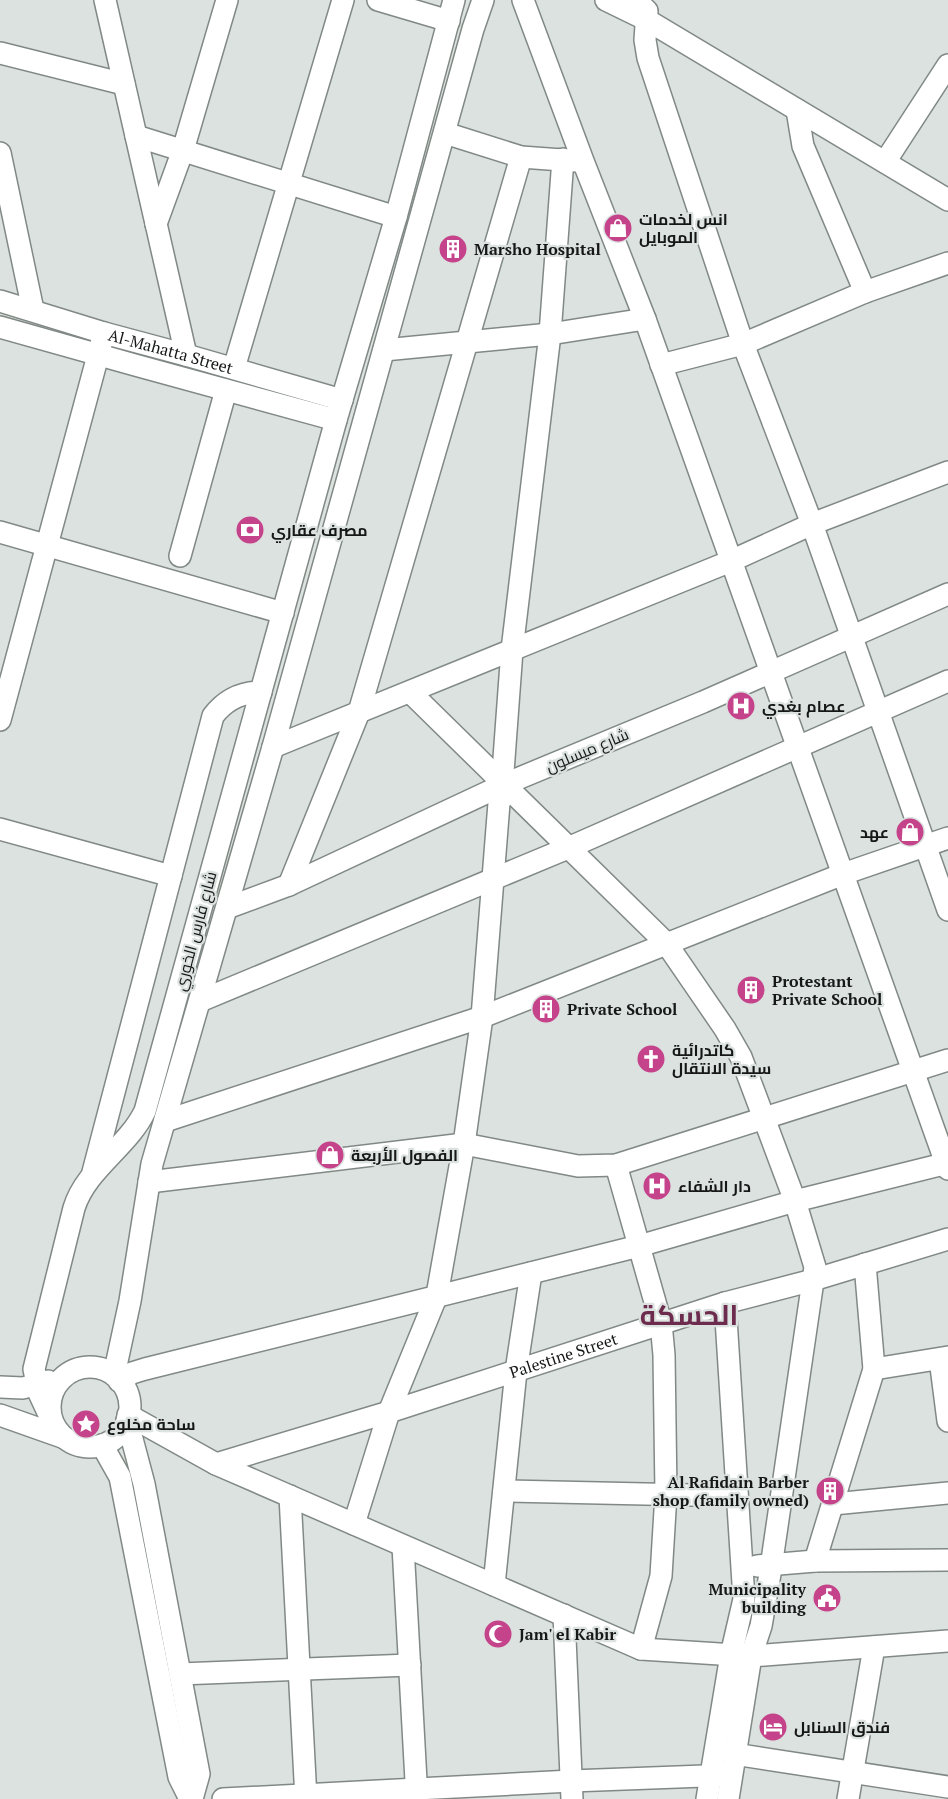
<svg xmlns="http://www.w3.org/2000/svg" width="948" height="1799" viewBox="0 0 948 1799" font-family="'PT Serif',Cairo,serif">
  <rect width="100%" height="100%" fill="#dbe2df"/>
  <g fill="none" stroke-linecap="round" stroke-linejoin="round">
    <g stroke="#818985" stroke-width="24">
      <g id="minor">
        <path d="M105,0L186,355"/>
        <path d="M378,0L449,21"/>
        <path d="M523,0L583,161L645,319L948,1169"/>
        <path d="M606,0L647,20L948,200"/>
        <path d="M636,0L647,11L645,40L648,58L743,344L812,524L948,910"/>
        <path d="M0,53L124,84"/>
        <path d="M797,110L803,146L865,292"/>
        <path d="M445,133L521,157L576,161"/>
        <path d="M136,136L396,217"/>
        <path d="M0,153L33,310"/>
        <path d="M885,162L948,65"/>
        <path d="M156,224L183,150L227,0"/>
        <path id="s1" d="M0,301L104,333L186,355L342,400"/>
        <path d="M0,327L135,365L336,420"/>
        <path d="M384,350L550,334L645,319"/>
        <path d="M661,365L743,344L865,292L948,263"/>
        <path d="M234,368L343,0"/>
        <path d="M0,532L283,613"/>
        <path d="M180,556L226,390"/>
        <path d="M410,692L666,943L725,1029L741,1057L795,1201L815,1267L770,1574L761,1626L751,1656L728,1799"/>
        <path d="M0,720L104,333"/>
        <path d="M273,747L731,561L812,524L948,472"/>
        <path d="M499,779L503,772L512,650L550,334L563,159"/>
        <path d="M0,829L171,876"/>
        <path d="M289,885L359,712L521,157"/>
        <path d="M227,908L289,885L505,784L703,702L948,594"/>
        <path d="M200,1001L568,848L948,681"/>
        <path d="M165,1121L482,1017L843,874L948,838"/>
        <path d="M616,1165L661,1323L664,1355L666,1494L661,1576L641,1649"/>
        <path d="M93,1172L213,716C225,700 240,692 261,692"/>
        <path d="M149,1182L464,1144L578,1166L616,1165L948,1060"/>
        <path d="M940,1359L948,1421"/>
        <circle cx="90" cy="1407" r="40"/>
        <path d="M874,1369L948,1357"/>
        <path d="M114,1375L130,1301L152,1164L273,747L473,29L483,0"/>
        <path d="M119,1381L132,1373L145,1369L639,1246L795,1201L948,1163"/>
        <path d="M0,1387L23,1388L48,1381"/>
        <path d="M0,1415L65,1438"/>
        <path d="M128,1415L216,1464L641,1649L751,1656L948,1641"/>
        <path d="M127,1420L144,1484L199,1774L192,1799"/>
        <path d="M52,1421L39,1393L34,1369L74,1208C86,1169 128,1147 145,1111L336,420L396,217L454,0"/>
        <path d="M102,1445L120,1477L179,1777L190,1799"/>
        <path id="s2" d="M216,1464L389,1412L725,1303L813,1280L948,1239"/>
        <path d="M504,1491L737,1496"/>
        <path d="M290,1496L306,1799"/>
        <path d="M833,1504L948,1493"/>
        <path d="M354,1524L389,1412L437,1295L464,1144L482,1017L499,803L502,797L511,791"/>
        <path d="M403,1546L417,1799"/>
        <path d="M815,1561L874,1369L865,1264"/>
        <path d="M757,1566L815,1561L948,1560"/>
        <path d="M494,1585L516,1371L531,1273"/>
        <path d="M564,1615L572,1799"/>
        <path d="M180,1674L410,1665"/>
        <path d="M734,1754L948,1787"/>
        <path d="M223,1799L571,1781L731,1775"/>
        <path d="M707,1799L731,1655L744,1599L725,1303"/>
        <path d="M848,1799L874,1647"/>
      </g>
    </g>
    <use href="#minor" stroke="#fff" stroke-width="21"/>
  </g>
  <defs>
    <g id="shop-disc" transform="scale(1.5)"><circle r="9.5" fill="#c5438a" stroke="#dbe2df"/><path d="M-5-2.5h2.3a2.7 3.5 0 0 1 5.4 0H5L5.5 6h-11ZM-1.5-2.5h3a1.5 2.3 0 0 0-3 0Z" fill="#fff"/></g>
    <g id="building-disc" transform="scale(1.5)"><circle r="9.5" fill="#c5438a" stroke="#dbe2df"/><path d="M-4-6H4V6H1V3H-1V6H-4ZM-2.5-4.3h1.7v1.8h-1.7ZM.8-4.3h1.7v1.8H.8ZM-2.5-1h1.7V.8h-1.7ZM.8-1h1.7V.8H.8Z" fill="#fff"/></g>
    <g id="bank-disc" transform="scale(1.5)"><circle r="9.5" fill="#c5438a" stroke="#dbe2df"/><path d="M-6-4H6V4H-6ZM0-2.3a2.3 2.3 0 1 0 0 4.6a2.3 2.3 0 1 0 0-4.6Z" fill="#fff"/></g>
    <g id="hospital-disc" transform="scale(1.5)"><circle r="9.5" fill="#c5438a" stroke="#dbe2df"/><path d="M-5-5h3v3.5h4V-5h3V5h-3V1.5h-4V5h-3Z" fill="#fff"/></g>
    <g id="church-disc" transform="scale(1.5)"><circle r="9.5" fill="#c5438a" stroke="#dbe2df"/><path d="M-1.2-6h2.4v3.5h3.3v2.4h-3.3V6h-2.4V-.1h-3.3v-2.4h3.3Z" fill="#fff"/></g>
    <g id="sight-disc" transform="scale(1.5)"><circle r="9.5" fill="#c5438a" stroke="#dbe2df"/><path d="M0-6L1.8-2.2L6-1.7L2.9 1.2L3.7 5.4L0 3.3L-3.7 5.4L-2.9 1.2L-6-1.7L-1.8-2.2Z" fill="#fff"/></g>
    <g id="civic-disc" transform="scale(1.5)"><circle r="9.5" fill="#c5438a" stroke="#dbe2df"/><path d="M-.6-6.5H3V-4.5H.6V-3L4-1V1h2V6H-6V1h2V-1L-.6-3ZM-1.2 2.5V6h2.4V2.5Z" fill="#fff"/></g>
    <g id="mosque-disc" transform="scale(1.5)"><circle r="9.5" fill="#c5438a" stroke="#dbe2df"/><path d="M3.5-4.9A6 6 0 1 0 3.5 4.9A5 5 0 1 1 3.5-4.9Z" fill="#fff"/></g>
    <g id="hotel-disc" transform="scale(1.5)"><circle r="9.5" fill="#c5438a" stroke="#dbe2df"/><path d="M-6-4.5h1.5V1H6V5H4.5V3h-9V5H-6ZM-4 0a1.8 1.8 0 1 1 3.6 0ZM.5 0V-2.5h3Q6-2.5 6 0Z" fill="#fff"/></g>
  </defs>
  <g fill-rule="evenodd">
    <use href="#shop-disc" x="618" y="228"/>
    <use href="#building-disc" x="453" y="249"/>
    <use href="#bank-disc" x="250" y="530"/>
    <use href="#hospital-disc" x="741" y="706"/>
    <use href="#shop-disc" x="910" y="832"/>
    <use href="#building-disc" x="751" y="990"/>
    <use href="#building-disc" x="546" y="1009"/>
    <use href="#church-disc" x="651" y="1059"/>
    <use href="#shop-disc" x="330" y="1155"/>
    <use href="#hospital-disc" x="657" y="1186"/>
    <use href="#sight-disc" x="86" y="1424"/>
    <use href="#building-disc" x="830" y="1491"/>
    <use href="#civic-disc" x="827" y="1598"/>
    <use href="#mosque-disc" x="498" y="1634"/>
    <use href="#hotel-disc" x="773" y="1727"/>
  </g>
  <g text-anchor="middle" dominant-baseline="central" stroke-width="4.5" stroke-linejoin="round" paint-order="stroke">
    <g font-size="16" font-weight="bold" fill="#161817" stroke="#dbe2df" text-anchor="start">
      <text x="639" y="219">انس لخدمات<tspan x="639" dy="18">الموبايل</tspan></text>
      <text x="474" y="249">Marsho Hospital</text>
      <text x="271" y="530">مصرف عقاري</text>
      <text x="762" y="706">عصام بغدي</text>
      <text x="889" y="832" text-anchor="end">عهد</text>
      <text x="772" y="981">Protestant<tspan x="772" dy="18">Private School</tspan></text>
      <text x="567" y="1009">Private School</text>
      <text x="672" y="1050">كاتدرائية<tspan x="672" dy="18">سيدة الانتقال</tspan></text>
      <text x="351" y="1155">الفصول الأربعة</text>
      <text x="678" y="1186">دار الشفاء</text>
      <text x="107" y="1424">ساحة مخلوع</text>
      <text x="809" y="1482" text-anchor="end">Al Rafidain Barber<tspan x="809" dy="18">shop (family owned)</tspan></text>
      <text x="806" y="1589" text-anchor="end">Municipality<tspan x="806" dy="18">building</tspan></text>
      <text x="519" y="1634">Jam' el Kabir</text>
      <text x="794" y="1727">فندق السنابل</text>
    </g>
    <g font-size="16" fill="#161817" stroke="#dbe2df">
      <text stroke="none"><textPath href="#s1" startOffset="178">Al-Mahatta Street</textPath></text>
      <text transform="translate(587 750) rotate(-23)">شارع ميسلون</text>
      <text transform="translate(195 931) rotate(-75)">شارع فارس الخوري</text>
      <text stroke="none"><textPath href="#s2" startOffset="364">Palestine Street</textPath></text>
    </g>
    <g font-size="28" font-weight="bold" fill="#6d2c4d" stroke="#dbe2df">
      <text x="689" y="1314">الحسكة</text>
    </g>
  </g>
</svg>
